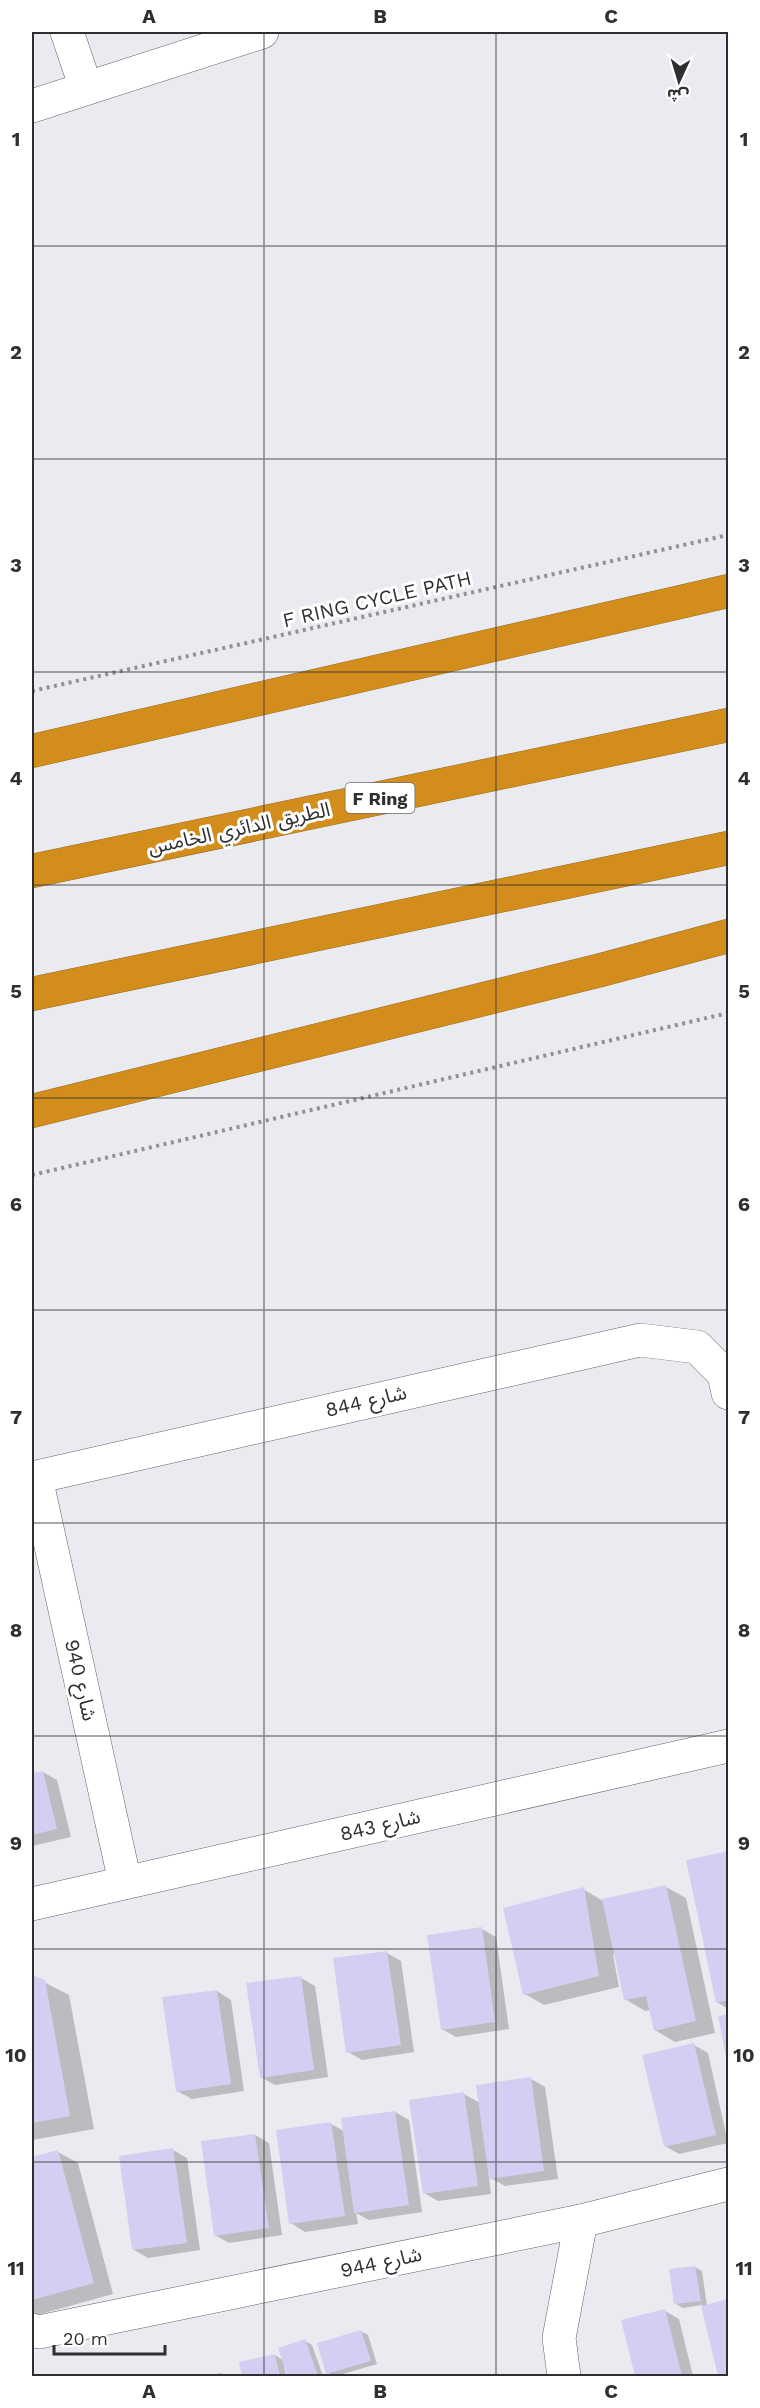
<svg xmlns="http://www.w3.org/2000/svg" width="760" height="2408" viewBox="0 0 760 2408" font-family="'Work Sans','Noto Sans Arabic',sans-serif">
  <rect width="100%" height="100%" fill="#eaebf0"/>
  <g fill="#0003">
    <path d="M43,1772L57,1780L71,1837L32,1846V1775Z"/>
    <path d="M728,1853V2009L717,2002L687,1861Z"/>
    <path d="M666,1887L686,1898L715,2033L675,2042L655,2030L651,2010L645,2011L625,1999L616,1955H613L619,1987L544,2005L525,1994L583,1889L603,1901Z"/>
    <path d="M482,1929L496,1937L509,2029L456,2037L442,2029Z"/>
    <path d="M387,1953L401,1961L414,2052L362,2060L348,2052Z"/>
    <path d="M32,1976L69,1995L94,2129L32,2140Z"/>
    <path d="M301,1978L315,1986L328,2077L275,2085L261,2077Z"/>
    <path d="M217,1991L231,2000L244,2091L192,2099L177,2091Z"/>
    <path d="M728,2016V2061L720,2017Z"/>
    <path d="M694,2045L708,2053L728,2143L679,2154L665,2146Z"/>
    <path d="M531,2079L545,2087L558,2179L505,2186L489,2177L491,2194L438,2201L424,2193L464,2094L480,2103Z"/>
    <path d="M395,2112L409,2120L422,2212L369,2220L356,2213L358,2224L305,2232L291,2223L331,2124L344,2131Z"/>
    <path d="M255,2135L269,2143L282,2235L229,2243L215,2235Z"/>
    <path d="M173,2150L187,2158L200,2250L148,2258L134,2250Z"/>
    <path d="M58,2152L78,2163L113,2294L37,2315L32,2311V2159Z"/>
    <path d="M695,2267L702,2271L707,2306L728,2301V2376H720L702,2305L683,2308L676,2304Z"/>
    <path d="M665,2311L679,2319L693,2376H636L623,2321Z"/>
    <path d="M361,2331L368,2335L377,2364L336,2376L328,2373Z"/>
    <path d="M305,2341L312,2345L323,2376H289L286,2367L284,2368L286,2376H244L241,2364L275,2355L284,2361Z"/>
    <path d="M221,2373L228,2376H209Z"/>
  </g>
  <g fill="#d6cef2">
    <path d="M43,1771L57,1829L32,1835V1773Z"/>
    <path d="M728,1851V2000L716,2003L686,1860Z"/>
    <path d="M666,1885L696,2021L654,2031L646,1996L624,2000L602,1899Z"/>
    <path d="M584,1887L599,1976L523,1995L503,1908Z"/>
    <path d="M482,1927L495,2022L441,2030L427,1935Z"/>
    <path d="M387,1951L401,2045L346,2053L333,1958Z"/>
    <path d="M32,1975L45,1980L70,2116L32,2123Z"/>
    <path d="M301,1976L314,2070L260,2078L246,1983Z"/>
    <path d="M217,1990L231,2084L176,2092L162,1997Z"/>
    <path d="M728,2014V2063H727L718,2016Z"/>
    <path d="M694,2043L716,2135L664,2147L642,2055Z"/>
    <path d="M531,2077L544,2171L489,2179L476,2085Z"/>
    <path d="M464,2092L478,2186L423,2194L409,2100Z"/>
    <path d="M395,2111L409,2205L354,2213L341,2118Z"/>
    <path d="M331,2122L345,2216L289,2224L276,2130Z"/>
    <path d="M255,2134L269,2228L214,2236L201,2141Z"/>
    <path d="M173,2148L187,2243L132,2250L119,2156Z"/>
    <path d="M58,2150L94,2283L32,2300V2157Z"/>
    <path d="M695,2266L701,2301L674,2304L669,2269Z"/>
    <path d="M728,2299V2376H718L701,2306Z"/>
    <path d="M665,2309L682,2376H635L621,2320Z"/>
    <path d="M361,2330L371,2361L326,2374L317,2343Z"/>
    <path d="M305,2339L318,2376H287L278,2348Z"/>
    <path d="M275,2354L280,2376H242L239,2362Z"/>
  </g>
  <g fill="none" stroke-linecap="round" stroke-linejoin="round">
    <g stroke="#636468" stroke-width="34">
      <g id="minor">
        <path d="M67,32L86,88"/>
        <path d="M32,106L262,32"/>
        <path d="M32,1478L640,1340L697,1347L724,1374L728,1393"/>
        <path d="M36,1478L125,1882"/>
        <path d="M32,1904L728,1746"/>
        <path d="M32,2330L39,2332L581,2221L728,2184"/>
        <path d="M564,2376L559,2338L581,2221"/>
      </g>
    </g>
    <g stroke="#996c24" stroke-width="34">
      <g id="highway">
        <path d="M32,751L728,591"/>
        <path d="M32,871L728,725"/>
        <path d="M32,994L728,848"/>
        <path d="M32,1111L601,970L728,936"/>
      </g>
    </g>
    <g stroke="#909194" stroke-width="4" stroke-dasharray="3 4.5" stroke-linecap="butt">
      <path d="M32,691L728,535"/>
      <path d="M32,1175L728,1013"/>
    </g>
    <use href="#minor" stroke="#fff" stroke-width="33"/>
    <use href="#highway" stroke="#d28d1d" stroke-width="33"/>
  </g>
  <path fill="none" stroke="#2f2f31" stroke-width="1.5" stroke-opacity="0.55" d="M264,32V2376M496,32V2376M32,246H728M32,459H728M32,672H728M32,885H728M32,1098H728M32,1310H728M32,1523H728M32,1736H728M32,1949H728M32,2162H728"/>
  <g text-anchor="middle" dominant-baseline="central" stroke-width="6" stroke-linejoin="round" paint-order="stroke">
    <rect fill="#fff" stroke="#6d6d6f" stroke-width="1.5" x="345.5" y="783" width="69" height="30" rx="4.5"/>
    <g font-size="18" font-weight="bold" fill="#2f2f31">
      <text x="380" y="798">F Ring</text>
    </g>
    <g font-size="20" fill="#2f2f31" stroke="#fff">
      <text transform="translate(377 599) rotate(-13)">F RING CYCLE PATH</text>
      <text transform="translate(239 828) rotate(-12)">الطريق الدائري الخامس</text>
      <text transform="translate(366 1401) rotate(-13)">شارع 844</text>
      <text transform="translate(81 1680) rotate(77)">شارع 940</text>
      <text transform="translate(380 1825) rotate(-13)">شارع 843</text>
      <text transform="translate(381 2262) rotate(-12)">شارع 944</text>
    </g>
  </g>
  <rect width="760" height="2408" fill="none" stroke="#ffffff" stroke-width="66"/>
  <g transform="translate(679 81) rotate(184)" stroke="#ffffff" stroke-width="4.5" paint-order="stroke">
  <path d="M0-4.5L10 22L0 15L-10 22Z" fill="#2f2f31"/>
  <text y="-9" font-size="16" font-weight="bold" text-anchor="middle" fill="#2f2f31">ش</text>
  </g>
  <path d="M54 2345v9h111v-9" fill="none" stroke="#2f2f31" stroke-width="3"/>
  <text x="63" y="2345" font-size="18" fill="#2f2f31" stroke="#ffffff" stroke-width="4.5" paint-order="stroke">20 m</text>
  <rect x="33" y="33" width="694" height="2342" fill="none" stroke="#2f2f31" stroke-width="2"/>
  <g font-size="20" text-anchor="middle" font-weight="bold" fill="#2f2f31">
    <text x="149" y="23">A</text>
    <text x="380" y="23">B</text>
    <text x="611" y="23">C</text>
    <text x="16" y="146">1</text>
    <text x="744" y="146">1</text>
    <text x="16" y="359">2</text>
    <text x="744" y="359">2</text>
    <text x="16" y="572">3</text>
    <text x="744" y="572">3</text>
    <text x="16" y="785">4</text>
    <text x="744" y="785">4</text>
    <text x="16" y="998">5</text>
    <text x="744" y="998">5</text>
    <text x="16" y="1211">6</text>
    <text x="744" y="1211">6</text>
    <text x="16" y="1424">7</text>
    <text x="744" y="1424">7</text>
    <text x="16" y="1637">8</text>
    <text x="744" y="1637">8</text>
    <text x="16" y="1850">9</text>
    <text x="744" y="1850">9</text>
    <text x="16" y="2062">10</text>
    <text x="744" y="2062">10</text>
    <text x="16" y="2275">11</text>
    <text x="744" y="2275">11</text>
    <text x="149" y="2398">A</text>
    <text x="380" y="2398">B</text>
    <text x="611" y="2398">C</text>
  </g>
</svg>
